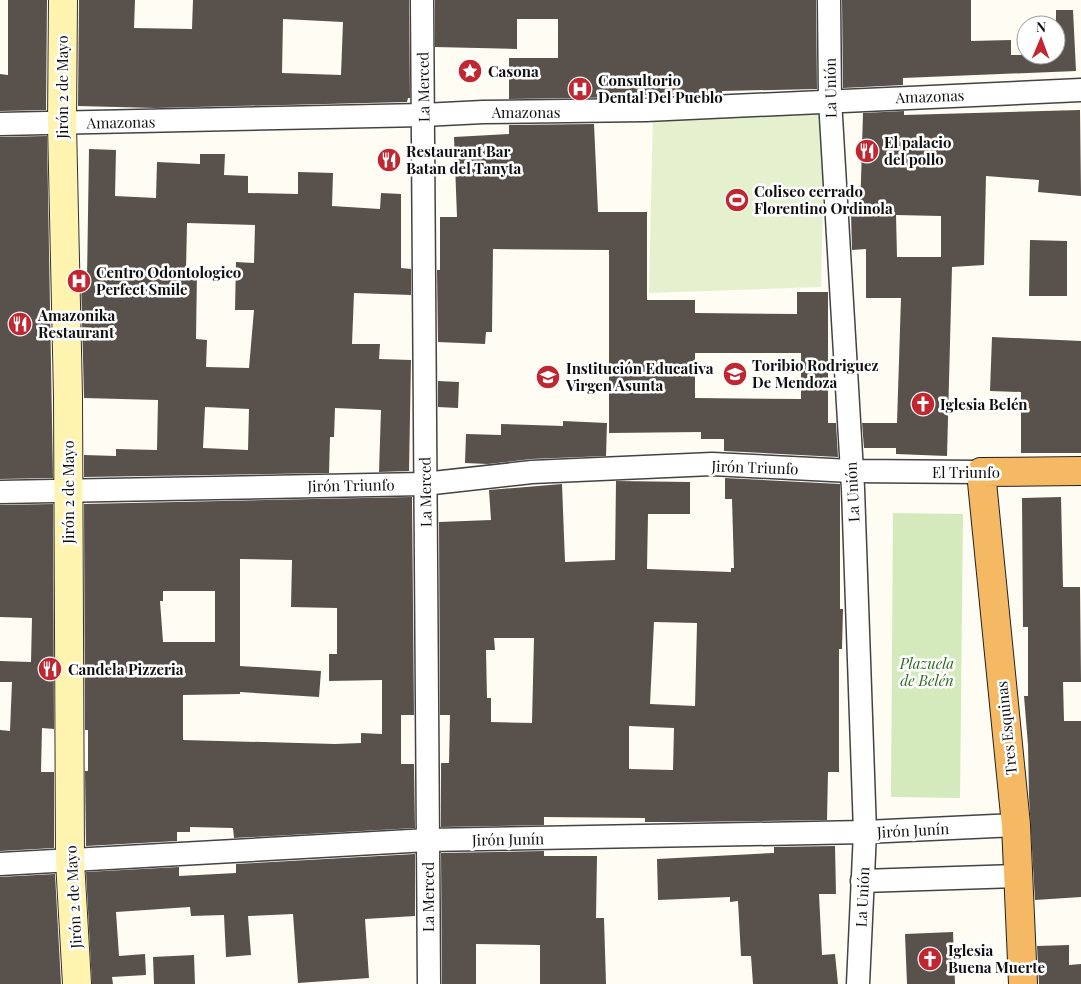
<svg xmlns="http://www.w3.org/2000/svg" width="1081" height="984" viewBox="0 0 1081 984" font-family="'Playfair Display',serif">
  <rect width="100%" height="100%" fill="#fffcf3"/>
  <path fill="#d5eabc" d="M893,513L963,514L960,798L891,797Z"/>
  <path fill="#e5f1ce" d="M825,112L821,287L649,293L653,113Z"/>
  <g fill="#59514c" fill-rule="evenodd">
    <path d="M8,0H47L46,110L0,111V74L8,75Z"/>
    <path d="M79,0H135L134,28L192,29L193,0H409L410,98H408L407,102L156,108L78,106ZM283,19L343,22L341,75L282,73Z"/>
    <path d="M435,0H816L817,89L722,91V93L638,95V97L509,99V58H558V19H517V49L435,47Z"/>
    <path d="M842,0H971V41L1011,40V55H1056V10H1073L1076,71L903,78V85L843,88Z"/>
    <path d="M1080,110L1081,196L1038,192L1039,180L986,176L984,265L952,267L947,456L896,454V448H864L862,423H897L901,298H866V249L852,250L851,214L860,213L863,113L904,111V115ZM896,215L941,216V257H897Z"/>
    <path d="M594,124L598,212H647V300H695V313L797,314V292H828V423H836L838,457L724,451V439H701V432L609,433V250L493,249L492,332H486L485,344L438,342L437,270H440V217H457L454,137L509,134V125ZM695,353H801V399L695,398Z"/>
    <path d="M47,136L53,478L0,479V137Z"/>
    <path d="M89,149L116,150L115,196L156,198L157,162L200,164V154H225L224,175L248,176V193L298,194V172L333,173L332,206L380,209L381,193L401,194V268L411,269V295L354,293L352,344H380L379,359L411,360L409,471L379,472L381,410L335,408L334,437H330L329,473L84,477V455L116,456V449L157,450L158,400L84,398L81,280H87ZM187,223L255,225L254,263L236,262L235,310H254L249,368L206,367L207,340L196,339L197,270L186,269ZM205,407L249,409L248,450L203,448Z"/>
    <path d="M1030,240L1067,241V296H1029Z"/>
    <path d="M992,337L1081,341V453H1021V392L990,391Z"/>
    <path d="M438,381L459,382L458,408L438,407Z"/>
    <path d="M563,421L607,423L606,456L531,459L488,464L465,463L466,434L501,435V424L563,426Z"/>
    <path d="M725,478L840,484V609H843L842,649H839V772H828L827,820L684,822H645V818L544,817V825L441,827V763H449L450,715H440L439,522L491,520L489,490L562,484L565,562L615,560L616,481L690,482V514H648L647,569L731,572V568H734L732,499H725ZM654,622L697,623L695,706L650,704ZM494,638H534L532,723L491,722V698H487L486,650H495ZM629,726L674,728L673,770L629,769Z"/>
    <path d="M412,497L414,715H401V764H414L415,828L234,838L233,828L190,827V832H177V841L86,846L85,771H88V730H85L84,504ZM240,559L292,560L291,607L337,608V654H329V681L382,680V734L361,733V743L335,744L183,740V695L240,694V692L319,697L321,671L240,666ZM163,591H215V642H163L160,601H163Z"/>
    <path d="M1061,497L1063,587H1080L1081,682H1063L1064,721H1081V897L1035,900L1029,797L1028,745L1024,696H1028V627H1023L1022,498Z"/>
    <path d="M53,504L54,729L42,728L41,772H54V848L0,851V730L10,731L12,682H0V661L31,662L32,618L0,617V505Z"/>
    <path d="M835,846L836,894H819L822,955L835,954L838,984H753L751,956H741L738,901L730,902V897L658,900L657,859L774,853V847Z"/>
    <path d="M544,851V856H597L596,918H604L606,984H540V945L476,944V984H442L441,853Z"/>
    <path d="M415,854V916L365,919L369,978L298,983L293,914L248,916L251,955L226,957L224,915L191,916L190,907L116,912L119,956L145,954L146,975L112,977L113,984H92L86,872L179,867V876L236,873V864Z"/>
    <path d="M55,874L61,984H0V877Z"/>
    <path d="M953,932L955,984H907L905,934Z"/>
    <path d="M1069,945V965L1081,964V984H1039L1037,946Z"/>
    <path d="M194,955L195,984H154L153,957Z"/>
  </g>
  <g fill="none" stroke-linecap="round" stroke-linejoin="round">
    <g stroke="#434343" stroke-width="25">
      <g id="minor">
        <path d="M422,0L429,984"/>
        <path d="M829,0L830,100L853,489L865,832L858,984"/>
        <path d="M0,124L423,115L483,112L646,110L1081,90"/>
        <path d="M0,492L424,484L532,472L712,464L851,471L981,472"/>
        <path d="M0,864L428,840L865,832L1016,825"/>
        <path d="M862,881L1017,876"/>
      </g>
    </g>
    <g stroke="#323232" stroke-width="30">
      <path id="secondary" d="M63,0L62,124L68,396L70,861L77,984"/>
    </g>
    <g stroke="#212121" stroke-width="30">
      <path id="trunk" d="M1023,984L1016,825L981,472L1081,471"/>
    </g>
    <use href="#minor" stroke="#fff" stroke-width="22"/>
    <use href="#secondary" stroke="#fef4af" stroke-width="28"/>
    <use href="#trunk" stroke="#f5b963" stroke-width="28"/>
  </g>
  <defs>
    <g id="sight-disc" transform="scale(1.25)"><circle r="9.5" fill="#c02731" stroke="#fff"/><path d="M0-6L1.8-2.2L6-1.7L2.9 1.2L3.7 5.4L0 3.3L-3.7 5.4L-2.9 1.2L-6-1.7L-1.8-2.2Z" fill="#fff"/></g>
    <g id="hospital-disc" transform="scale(1.25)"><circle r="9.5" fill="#c02731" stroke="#fff"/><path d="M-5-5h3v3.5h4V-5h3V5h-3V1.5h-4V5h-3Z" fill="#fff"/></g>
    <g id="restaurant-disc" transform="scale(1.25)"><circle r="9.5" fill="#c02731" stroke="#fff"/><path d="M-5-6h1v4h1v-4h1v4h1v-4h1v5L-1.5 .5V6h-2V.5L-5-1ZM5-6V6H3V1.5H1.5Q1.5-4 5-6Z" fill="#fff"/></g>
    <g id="stadium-disc" transform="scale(1.25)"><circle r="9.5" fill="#c02731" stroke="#fff"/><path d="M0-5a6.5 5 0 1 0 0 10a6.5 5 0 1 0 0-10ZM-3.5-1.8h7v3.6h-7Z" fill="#fff"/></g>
    <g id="university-disc" transform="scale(1.25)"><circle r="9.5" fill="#c02731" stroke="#fff"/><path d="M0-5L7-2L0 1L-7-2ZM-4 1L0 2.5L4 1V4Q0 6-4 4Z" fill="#fff"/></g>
    <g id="school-disc" transform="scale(1.25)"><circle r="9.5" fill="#c02731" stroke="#fff"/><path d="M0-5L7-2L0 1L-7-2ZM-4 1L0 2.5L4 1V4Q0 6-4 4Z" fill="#fff"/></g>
    <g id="church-disc" transform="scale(1.25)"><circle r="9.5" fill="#c02731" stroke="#fff"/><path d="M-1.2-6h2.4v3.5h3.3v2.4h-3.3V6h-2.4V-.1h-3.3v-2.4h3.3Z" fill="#fff"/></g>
  </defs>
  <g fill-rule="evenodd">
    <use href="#sight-disc" x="470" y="71"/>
    <use href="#hospital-disc" x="580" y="89"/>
    <use href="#restaurant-disc" x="867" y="151"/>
    <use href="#restaurant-disc" x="389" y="160"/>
    <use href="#stadium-disc" x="737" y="200"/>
    <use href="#hospital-disc" x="79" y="281"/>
    <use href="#restaurant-disc" x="20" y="324"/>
    <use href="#university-disc" x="735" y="374"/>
    <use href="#school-disc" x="548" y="377"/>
    <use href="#church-disc" x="923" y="404"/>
    <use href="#restaurant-disc" x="50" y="669"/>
    <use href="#church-disc" x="930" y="959"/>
  </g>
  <g text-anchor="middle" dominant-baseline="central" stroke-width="5" stroke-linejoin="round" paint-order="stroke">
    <g font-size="15" font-weight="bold" fill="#101010" stroke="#fff" text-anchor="start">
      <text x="488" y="71">Casona</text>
      <text x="598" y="80">Consultorio<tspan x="598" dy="17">Dental Del Pueblo</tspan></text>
      <text x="884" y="142">El palacio<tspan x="884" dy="17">del pollo</tspan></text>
      <text x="406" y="151">Restaurant Bar<tspan x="406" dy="17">Batan del Tanyta</tspan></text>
      <text x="754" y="191">Coliseo cerrado<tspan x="754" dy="17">Florentino Ordinola</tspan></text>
      <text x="96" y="272">Centro Odontologico<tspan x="96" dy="17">Perfect Smile</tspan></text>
      <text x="38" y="315">Amazonika<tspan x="38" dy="17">Restaurant</tspan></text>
      <text x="752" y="365">Toribio Rodriguez<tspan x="752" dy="17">De Mendoza</tspan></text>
      <text x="566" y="368">Institución Educativa<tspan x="566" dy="17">Virgen Asunta</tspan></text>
      <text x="940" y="404">Iglesia Belén</text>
      <text x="68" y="669">Candela Pizzeria</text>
      <text x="948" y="950">Iglesia<tspan x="948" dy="17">Buena Muerte</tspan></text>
    </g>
    <g font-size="15" fill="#101010" stroke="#fff">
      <text transform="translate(62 87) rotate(-90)">Jirón 2 de Mayo</text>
      <text transform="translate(423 87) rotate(-91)">La Merced</text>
      <text transform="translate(830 88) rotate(-91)">La Unión</text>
      <text transform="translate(930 96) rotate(-2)">Amazonas</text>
      <text x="526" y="112">Amazonas</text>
      <text transform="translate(121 122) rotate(-1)">Amazonas</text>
      <text transform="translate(755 467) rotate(2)">Jirón Triunfo</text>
      <text x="966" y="472">El Triunfo</text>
      <text transform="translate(351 485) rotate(-1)">Jirón Triunfo</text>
      <text transform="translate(68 492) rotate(-90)">Jirón 2 de Mayo</text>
      <text transform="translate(425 492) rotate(-91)">La Merced</text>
      <text transform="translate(852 492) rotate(-93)">La Unión</text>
      <text transform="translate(1006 728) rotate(-96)">Tres Esquinas</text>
      <text transform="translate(913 830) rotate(-3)">Jirón Junín</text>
      <text transform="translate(508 839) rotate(-1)">Jirón Junín</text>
      <text transform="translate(73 897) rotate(-93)">Jirón 2 de Mayo</text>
      <text transform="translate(428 897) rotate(-90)">La Merced</text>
      <text transform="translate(862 897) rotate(-87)">La Unión</text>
    </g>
    <g font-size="15" font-style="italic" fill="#30681f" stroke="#fff">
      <text x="927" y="663">Plazuela<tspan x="927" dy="17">de Belén</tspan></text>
    </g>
  </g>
  <g transform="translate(1041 40) rotate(1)"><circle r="24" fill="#ffffff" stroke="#9f9f9f"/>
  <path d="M0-4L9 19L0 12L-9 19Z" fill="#c02731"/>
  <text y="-8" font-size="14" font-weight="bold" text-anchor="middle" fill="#101010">N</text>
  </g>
</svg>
